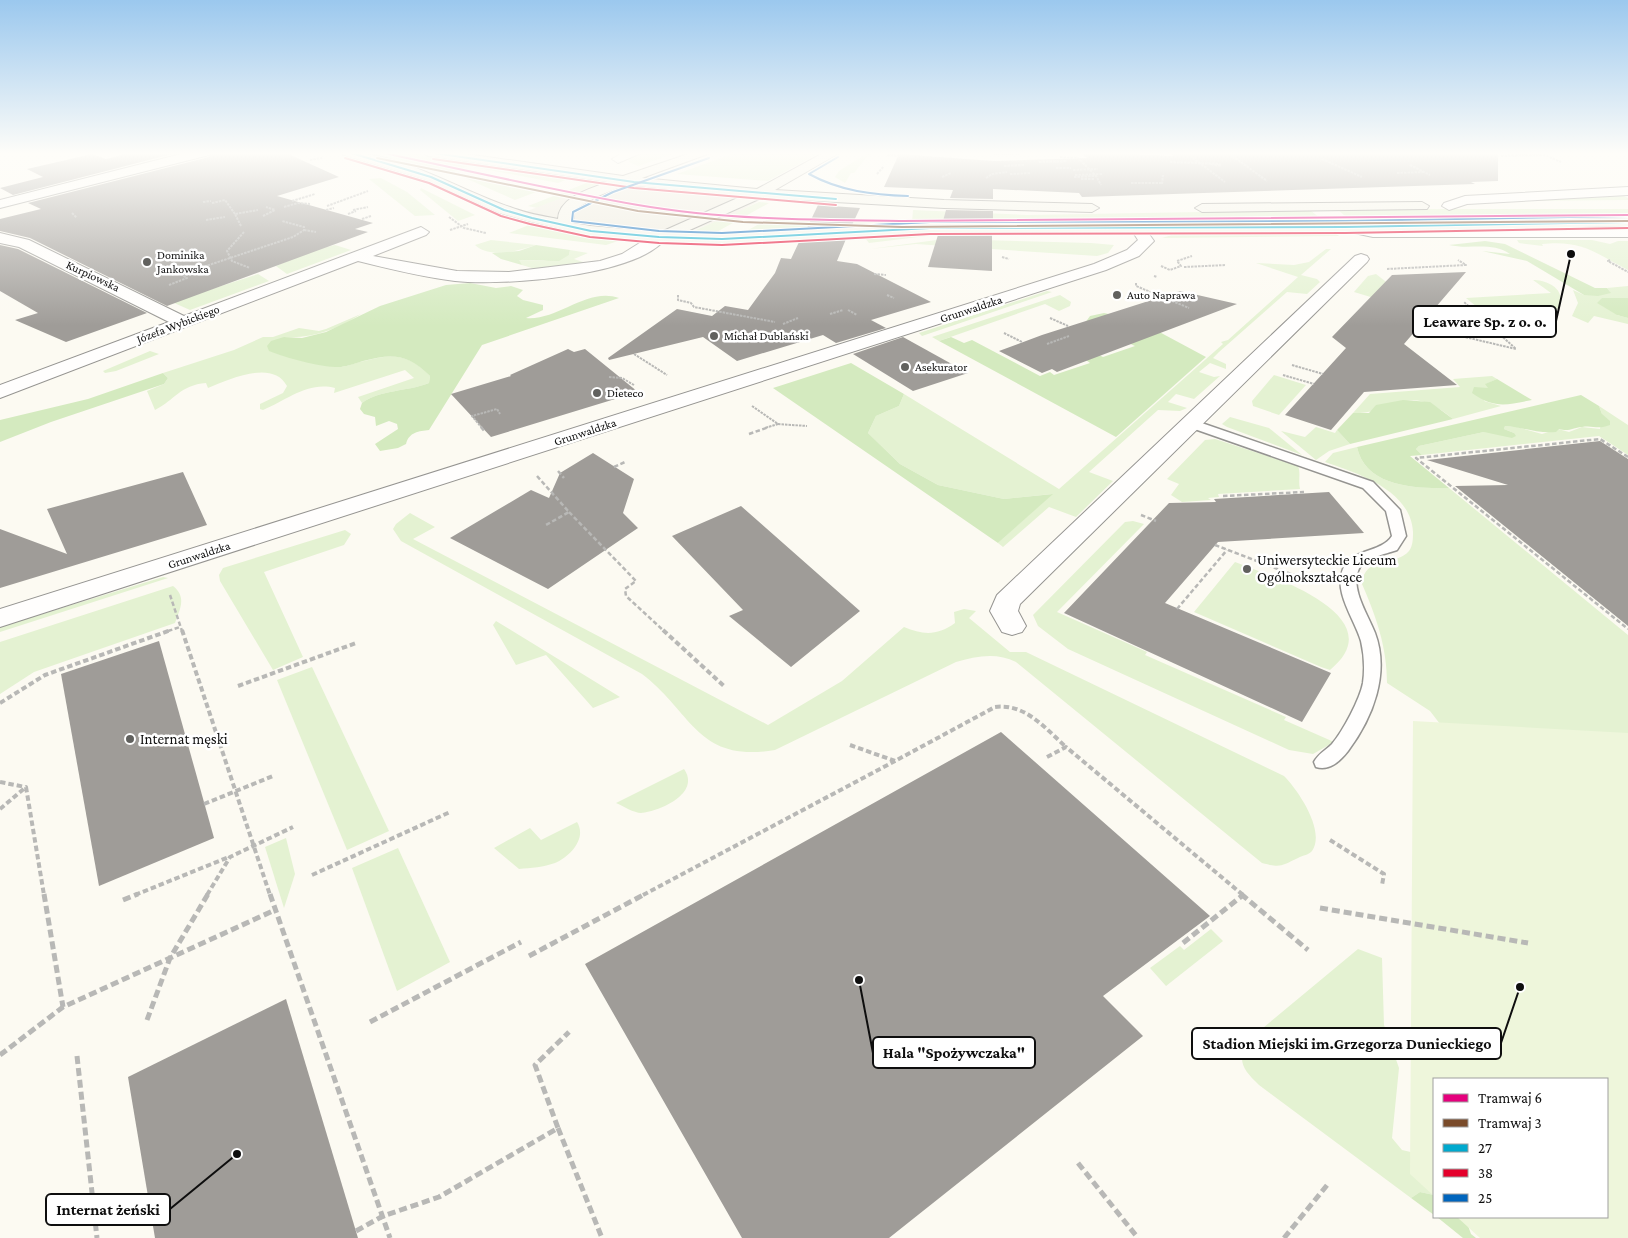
<svg xmlns="http://www.w3.org/2000/svg" width="1628" height="1238" viewBox="0 0 1628 1238" font-family="'Crimson Pro',serif">
  <rect width="100%" height="100%" fill="#fcfaf2"/>
  <g fill="#e4f2d2">
    <path d="M367,152H406L568,179L558,183L468,166L450,173Z"/>
    <path d="M645,152H679L638,166L629,162V158Z"/>
    <path d="M737,152H821L768,181L677,174Z"/>
    <path d="M869,152H876L866,158L854,173H851L845,183L835,177L839,171Z"/>
    <path d="M381,178L407,192L435,215L415,216L369,179Z"/>
    <path d="M465,178L536,192L515,200Z"/>
    <path d="M589,182L601,183L537,208L528,206Z"/>
    <path d="M421,188L475,215L458,221L420,190Z"/>
    <path d="M1624,196L1628,198V200L1522,201Z"/>
    <path d="M759,202L769,203L713,234L689,233Z"/>
    <path d="M1337,209H1628V217L1440,219L1352,222Z"/>
    <path d="M913,210L1027,215L1310,210L1325,222L916,224L741,234L770,218L912,222Z"/>
    <path d="M529,225L564,232L621,240L606,245L509,233Z"/>
    <path d="M907,234H943L869,243L866,239Z"/>
    <path d="M1175,234L1338,235L1339,236L1162,238Z"/>
    <path d="M944,239L1091,243L1114,245L1108,253L1097,256L916,244L870,249Z"/>
    <path d="M491,240L536,245C518,251 490,259 475,245Z"/>
    <path d="M1517,240H1592L1610,244L1618,241H1628V270C1595,253 1583,240 1542,244L1543,246L1519,243Z"/>
    <path d="M335,245L351,250L287,274L276,266L313,250Z"/>
    <path d="M1326,249H1331L1301,275L1317,279L1320,282L1307,294L1287,292L1219,352L1213,358L1226,364V369L1210,363L1199,372L1214,377L1220,376L1194,399L1176,394L1168,402L1187,408L1180,411L1158,410L1089,472L1113,481L1076,517L1049,507L1003,547L998,543L1052,494L1004,499L938,485L900,464L868,433L876,416L899,406L904,394L1059,489L1223,344L1221,342L1228,340L1298,277L1256,263L1294,265L1309,262Z"/>
    <path d="M570,250L588,253L574,259L586,263L535,269L522,265L518,260L544,261L569,255Z"/>
    <path d="M258,274L269,281L190,310L172,302Z"/>
    <path d="M1376,274L1395,289L1384,301L1354,292L1368,276Z"/>
    <path d="M1533,280C1545,280 1564,287 1560,303C1559,309 1551,317 1547,323L1477,307L1466,298L1551,293Z"/>
    <path d="M1628,286V298H1620L1617,315L1628,318V324L1594,316L1588,323L1572,316L1578,303L1573,290L1584,295L1610,292L1607,288Z"/>
    <path d="M1047,291L1052,292L922,336L919,333Z"/>
    <path d="M1060,295L1071,302L1070,306L1059,311L1045,304L939,341L932,337Z"/>
    <path d="M361,314C337,329 313,339 284,337L278,354C294,357 327,368 342,367C349,366 357,362 364,361C393,353 409,354 430,376L429,383C407,392 381,389 362,403L358,397L414,378L405,370L334,393L335,388C308,381 287,400 263,410L260,409V404L283,393L287,386C273,359 229,379 208,388L206,383C180,385 175,400 155,410L147,391L164,384L168,378L163,373L234,350L263,337H273L299,328L319,331L326,329Z"/>
    <path d="M150,351L159,354L116,371L105,373L103,371Z"/>
    <path d="M1274,375L1306,385L1279,415L1253,406L1252,401Z"/>
    <path d="M1492,376L1497,379L1486,384L1489,388L1484,401L1501,406L1453,419C1406,380 1399,414 1353,413L1370,394L1460,387L1453,379Z"/>
    <path d="M1599,406L1628,425V455L1599,436L1422,455L1416,449L1419,446L1484,432L1514,433L1504,429L1505,426L1517,427L1542,434L1558,429L1569,432L1582,427L1600,429L1602,414Z"/>
    <path d="M1230,417L1269,428L1302,455L1227,427L1222,424Z"/>
    <path d="M1316,427L1335,433L1337,430L1350,444L1329,451L1316,460L1281,431L1305,437Z"/>
    <path d="M1215,439L1298,466C1301,473 1298,481 1300,489L1218,494L1219,497L1208,498L1211,500L1182,502L1171,495L1179,484L1167,479L1205,440Z"/>
    <path d="M1357,447C1365,487 1417,489 1449,488L1628,635V818L1457,746L1430,711L1387,683C1387,647 1376,616 1362,584C1364,555 1397,566 1409,551C1413,546 1413,538 1413,532C1411,490 1357,473 1325,462L1333,453Z"/>
    <path d="M410,513L435,527L413,539L768,725L842,681L904,627C923,635 937,636 955,623L954,612L964,609L976,611L969,618L1010,652H1026L1284,776C1298,790 1326,831 1312,851C1309,855 1303,855 1298,858C1281,866 1281,868 1262,863L1016,662C997,652 976,656 956,662L775,750C697,763 693,713 642,674L401,541L393,529L396,524Z"/>
    <path d="M1133,521L1144,524L1057,612L1147,652L1145,655L1286,717L1284,720L1334,742L1313,754L1289,750L1068,649L1038,626L1033,615L1125,522Z"/>
    <path d="M345,530L351,534L344,545L264,572L303,657L273,670L220,581L219,575L223,568Z"/>
    <path d="M1235,562C1270,576 1396,616 1330,670L1321,667L1194,612Z"/>
    <path d="M163,577L168,578L0,632V627Z"/>
    <path d="M173,586C187,597 180,609 175,623L34,672L0,694V642Z"/>
    <path d="M496,621L620,697L593,708L546,655L516,665L493,625Z"/>
    <path d="M312,667L389,831L347,850L277,680Z"/>
    <path d="M684,769C701,793 661,811 641,813C634,813 623,806 616,803Z"/>
    <path d="M577,822C587,838 571,856 555,863C544,867 531,868 519,869L494,848L530,828L541,840Z"/>
    <path d="M286,838L295,874L284,908L265,847Z"/>
    <path d="M398,848L450,962L397,991L352,868Z"/>
    <path d="M1211,929L1223,941L1166,986L1150,968L1180,946L1184,950Z"/>
    <path d="M1358,949L1382,958L1384,1025L1399,1068L1392,1138L1402,1150L1415,1153L1434,1195L1420,1192L1411,1198L1259,1085C1244,1070 1237,1063 1246,1042Z"/>
  </g>
  <g fill="#d4eabf">
    <path d="M1485,241L1505,244L1595,288H1607L1611,293L1598,296L1584,295L1527,261L1482,251L1510,254C1491,241 1470,250 1449,245Z"/>
    <path d="M536,245L570,250L569,255L559,261L519,260L522,265L501,259L492,253L519,251Z"/>
    <path d="M470,283L496,288L511,286L523,290L517,296L523,300L543,305V310L526,318C558,321 587,287 619,298L482,345L429,430C419,431 409,432 406,444L398,448L380,451L375,444L398,429L397,424L389,421L376,426L375,417L364,414L360,409L362,403C381,389 407,392 429,383L430,376C408,354 393,353 363,361C356,363 348,366 341,367C323,368 286,358 269,351L267,346L271,341L284,337L302,338L326,332L380,306L446,285Z"/>
    <path d="M1602,298H1628V318L1617,315L1597,303Z"/>
    <path d="M1104,313L1137,320L1206,357L1116,437L939,341L951,337L964,343L972,340L1040,376L1050,372L1054,375L1090,363L1086,360L1099,355L1103,357L1135,346L1085,323L1090,316Z"/>
    <path d="M851,363L904,394L899,406L876,416L868,433L900,464L938,485L1004,499L1053,494L998,543L773,388Z"/>
    <path d="M163,373L168,378L164,384L51,422L0,442V420L88,399Z"/>
    <path d="M1497,379L1532,400C1506,405 1495,409 1472,393L1474,387L1488,388L1485,384Z"/>
    <path d="M1581,395L1599,406L1602,414L1610,421V425C1598,430 1593,425 1582,427C1572,428 1569,432 1559,429L1556,432C1538,434 1523,427 1505,426L1504,429L1514,433L1516,436L1512,438L1484,432L1419,446L1416,449L1422,455L1410,456L1449,488C1417,489 1365,487 1357,447Z"/>
    <path d="M1403,400L1430,402L1453,419L1350,444L1337,430L1353,413H1369L1376,405Z"/>
    <path d="M1420,1192L1434,1195V1215L1411,1198Z"/>
    <path d="M1437,1217H1473L1466,1220L1471,1234L1476,1238H1463Z"/>
  </g>
  <path fill="#eef6db" d="M1413,721L1628,733V1238H1480L1457,1217H1607V1079H1434V1196L1410,1174Z"/>
  <path fill="#ece9dd" d="M619,176L777,191L733,215L657,244L564,232L509,218Z"/>
  <g fill="#9f9c98">
    <path d="M134,152H180L13,195L0,188L43,177L27,169L92,154L106,159Z"/>
    <path d="M213,152H284L339,177L277,196L373,223L355,229L368,232L167,306L30,238L0,231V219L41,209L28,203L209,157Z"/>
    <path d="M1170,152H1498V181L1471,182L1475,184L1082,197L1079,193L993,189V199L950,198L953,190L884,187L899,154L994,161L1087,158L1082,153L1173,156Z"/>
    <path d="M818,205L860,208L852,225L807,228Z"/>
    <path d="M946,210L993,211V221H943Z"/>
    <path d="M938,235H992V271L928,267Z"/>
    <path d="M846,239L837,261L857,264L931,302L871,320L886,328L836,343L823,335L737,361L703,337L609,360L608,358L677,309L712,316L725,306L748,310L775,273L781,258L791,259L799,242Z"/>
    <path d="M0,245L18,249L147,313L66,342L15,320L38,313L0,291Z"/>
    <path d="M1466,272L1404,344L1457,385L1364,392L1331,430L1285,415L1346,348L1332,337L1392,275Z"/>
    <path d="M1180,291L1237,304L1057,372L1052,369L1042,373L999,351L1042,335Z"/>
    <path d="M903,337L968,373L913,391L853,354Z"/>
    <path d="M568,349L574,352L585,349L638,392L491,437L451,394L511,376L510,375Z"/>
    <path d="M1600,441L1628,459V626L1455,486L1508,485L1427,460Z"/>
    <path d="M593,453L634,479L623,513L638,528L548,589L450,538L531,490L549,498L560,473Z"/>
    <path d="M183,472L207,525L0,588V529L67,554L47,509Z"/>
    <path d="M1329,492L1364,533L1218,542L1165,603L1331,673L1302,722L1064,613L1169,503L1216,502L1214,499Z"/>
    <path d="M741,506L860,611L791,667L729,616L743,610L672,536Z"/>
    <path d="M159,641L214,838L99,886L61,674Z"/>
    <path d="M1001,732L1210,916L1103,996L1143,1036L889,1238H742L585,964Z"/>
    <path d="M286,999L358,1238H155L128,1077Z"/>
  </g>
  <g fill="none" stroke-linecap="round" stroke-linejoin="round">
    <g stroke="#959491" stroke-width="3">
      <path id="lane" d="M1190,419L1373,482L1400,510L1406,536L1397,550C1386,554 1362,558 1358,571C1351,590 1368,615 1375,633C1390,673 1373,718 1348,751C1340,761 1330,771 1316,767L1314,762C1318,754 1326,750 1332,744C1343,731 1360,699 1363,683C1365,670 1364,654 1361,641C1355,620 1333,591 1343,569C1353,548 1381,553 1392,536L1386,511L1363,488L1186,426L1184,423Z"/>
    </g>
    <g stroke="#959491" stroke-width="2">
      <g id="street">
        <path d="M189,152H211L209,155L0,208V200Z"/>
        <path d="M624,152H643L618,163L612,159Z"/>
        <path d="M1628,187V195L1467,204L1449,210L1442,206L1444,203L1465,196Z"/>
        <path d="M1136,222L1141,223L1154,241L1139,256L1106,270L0,627V609L1094,264L1127,250L1138,240L1129,226Z"/>
        <path d="M1345,222L1373,227L1399,228L1628,227V237H1373L1340,230L1337,227L1340,224Z"/>
        <path d="M421,227L429,232L426,235L373,256L457,271L509,272L600,261L622,254L654,234H664L667,237C639,277 501,286 455,281C422,277 390,269 358,261L0,398V385L169,322L19,247L0,243V233L29,240L184,316Z"/>
        <path d="M1361,254L1367,256L1369,259L1367,262L1020,604L1018,611L1026,626L1022,632L1012,635L1002,632L990,611L997,595L1355,256Z"/>
      </g>
    </g>
    <g stroke="#8c8b87" stroke-width="2">
      <g id="secondary">
        <path d="M341,152C402,152 454,188 510,207C525,213 542,216 558,219C559,197 590,189 607,182L428,156L422,152H452L623,176L694,152H713L642,178L757,189L825,152H841L775,190L944,200L1092,204L1099,208L1092,212L944,208L761,198L683,233L722,234L930,223L1345,222L1628,218V226L1345,232L930,233L722,244L659,242L591,236L527,221L499,213L426,180L343,155ZM625,185L742,196L661,232L591,226L573,223L574,210L596,197Z"/>
        <path d="M1422,202L1429,206L1427,209L1202,212L1195,208L1202,204Z"/>
      </g>
    </g>
    <g stroke="#b8b8b6" stroke-width="2" stroke-dasharray="2.5 1" stroke-linecap="butt">
      <path d="M1227,152L1267,181"/>
      <path d="M268,154L274,152"/>
      <path d="M994,154L1025,153"/>
      <path d="M887,155L913,157"/>
      <path d="M1501,156L1545,155L1561,162"/>
      <path d="M1060,157L1078,158L1096,176"/>
      <path d="M282,158L292,155"/>
      <path d="M1193,158L1225,182"/>
      <path d="M1322,159L1362,177"/>
      <path d="M310,160L322,158"/>
      <path d="M1039,162L1066,161"/>
      <path d="M1170,162L1219,164L1221,166L1211,164"/>
      <path d="M1410,165L1430,175"/>
      <path d="M1004,166L1024,165"/>
      <path d="M1056,168H1071"/>
      <path d="M1073,170L1098,169"/>
      <path d="M1397,173L1424,172"/>
      <path d="M877,174L884,166"/>
      <path d="M1010,174L1031,173"/>
      <path d="M1075,175L1103,174"/>
      <path d="M942,177L951,173"/>
      <path d="M1074,177L1096,176L1101,185"/>
      <path d="M986,178L992,174L1007,172"/>
      <path d="M1081,179H1094"/>
      <path d="M1131,183H1162"/>
      <path d="M1162,184L1163,175"/>
      <path d="M292,201L315,194"/>
      <path d="M203,202L211,201"/>
      <path d="M212,203L225,200L235,214"/>
      <path d="M327,206L368,191"/>
      <path d="M284,207L298,203L310,204"/>
      <path d="M326,210L334,208"/>
      <path d="M353,210L368,207"/>
      <path d="M72,213L77,218"/>
      <path d="M348,214L356,211"/>
      <path d="M263,216L275,210L266,207"/>
      <path d="M449,217L464,228L486,233"/>
      <path d="M362,219L371,216"/>
      <path d="M206,220L225,217"/>
      <path d="M241,226L235,214L258,210"/>
      <path d="M304,230L316,232"/>
      <path d="M450,230L468,224"/>
      <path d="M244,232L227,251L232,261L250,268"/>
      <path d="M1002,257L1009,259"/>
      <path d="M1610,260L1608,261L1628,272"/>
      <path d="M1161,266L1170,270L1181,266L1177,261L1192,256"/>
      <path d="M1184,267L1226,265"/>
      <path d="M1387,269L1466,265L1458,260"/>
      <path d="M874,274L886,275"/>
      <path d="M1154,276L1157,277"/>
      <path d="M1136,283V286L1189,308"/>
      <path d="M169,285L187,278L182,275L188,272L293,237L304,230V227L282,221"/>
      <path d="M678,295V300L691,303L694,307L775,322"/>
      <path d="M887,295L894,298"/>
      <path d="M848,310L857,315"/>
      <path d="M830,314L843,310"/>
      <path d="M1050,318L1068,326"/>
      <path d="M783,324L798,318"/>
      <path d="M1435,330L1516,349L1464,302"/>
      <path d="M737,333L745,339"/>
      <path d="M1004,333L1022,342"/>
      <path d="M1047,344L1069,336"/>
      <path d="M634,354L667,375"/>
      <path d="M1292,365L1323,374"/>
      <path d="M1283,375L1314,384"/>
      <path d="M609,377L622,378L634,385"/>
      <path d="M752,406L778,424L765,428"/>
      <path d="M778,424L807,426"/>
      <path d="M482,428L472,416L497,409L500,414"/>
    </g>
    <g stroke="#b8b8b6" stroke-width="2.5" stroke-dasharray="4.5 2.5" stroke-linecap="butt">
      <path d="M481,427L485,432"/>
      <path d="M749,434L769,427"/>
      <path d="M1628,457L1600,439L1416,458L1628,629"/>
      <path d="M614,467L625,462"/>
      <path d="M558,471L564,478"/>
      <path d="M537,476L569,512L546,525"/>
      <path d="M1223,496L1304,492"/>
      <path d="M569,512L636,581L625,589L626,596L664,631"/>
      <path d="M1141,515L1156,521"/>
      <path d="M1215,545L1291,574L1319,579"/>
      <path d="M170,595L182,631"/>
      <path d="M1177,609L1227,550"/>
      <path d="M168,631L180,627"/>
    </g>
    <g stroke="#b8b8b6" stroke-width="4" stroke-dasharray="5.5 3" stroke-linecap="butt">
      <path d="M182,630L270,895"/>
      <path d="M663,630L724,686"/>
      <path d="M238,686L356,643"/>
      <path d="M0,703L45,675L171,630"/>
      <path d="M850,745L895,761L995,707C1025,703 1045,728 1066,747"/>
      <path d="M1047,757L1066,747L1243,895"/>
      <path d="M0,782L25,787"/>
      <path d="M204,804L273,776"/>
      <path d="M0,809L26,787L44,895"/>
      <path d="M1330,840L1384,874L1382,885"/>
      <path d="M312,875L450,812"/>
      <path d="M135,895L229,857"/>
      <path d="M207,895L230,857L293,827"/>
      <path d="M643,895L895,761"/>
    </g>
    <g stroke="#b8b8b6" stroke-width="5" stroke-dasharray="8 4" stroke-linecap="butt">
      <path d="M44,894L63,1007"/>
      <path d="M270,894L390,1238"/>
      <path d="M1241,894L1308,950"/>
      <path d="M123,900L138,894"/>
      <path d="M1320,908L1528,943"/>
      <path d="M1183,943L1243,895"/>
      <path d="M529,956L645,894"/>
      <path d="M147,1020L170,958L208,894"/>
      <path d="M370,1022L521,942"/>
      <path d="M0,1055L63,1007L275,910"/>
      <path d="M77,1056L97,1238"/>
      <path d="M558,1128L602,1238"/>
      <path d="M1078,1163L1138,1238"/>
      <path d="M356,1231L383,1216L439,1197L558,1128L535,1065L569,1032"/>
      <path d="M1284,1238L1328,1184"/>
    </g>
    <use href="#lane" fill="#fffefd" fill-rule="evenodd"/>
    <use href="#street" fill="#fffefd" fill-rule="evenodd"/>
    <use href="#secondary" fill="#f5f4ea" fill-rule="evenodd"/>
    <g stroke="#fff" stroke-width="4">
      <g id="bus-1">
        <path d="M348,152L431,177L504,210L532,218L591,231L659,237L722,239L930,228L1345,227L1628,222"/>
        <path d="M434,153L634,182L836,199"/>
      </g>
    </g>
    <g stroke="#fff" stroke-width="4">
      <g id="bus-2">
        <path d="M345,158L429,183L501,216L530,224L590,237L659,243L722,245L930,234L1345,233L1628,228"/>
        <path d="M433,159L634,188L836,205"/>
      </g>
    </g>
    <g stroke="#fff" stroke-width="4">
      <g id="bus-3">
        <path d="M838,157L809,174C840,191 873,195 908,196"/>
        <path d="M709,158L613,192L573,212L572,221L659,231L722,233L930,222L1345,221L1628,216"/>
      </g>
    </g>
    <use href="#bus-1" stroke="#00a9ce" stroke-width="2"/>
    <use href="#bus-2" stroke="#e4002b" stroke-width="2"/>
    <use href="#bus-3" stroke="#0065bd" stroke-width="2"/>
    <g stroke="#fff" stroke-width="4">
      <path id="tram-1" d="M379,152C465,170 552,190 638,205C725,220 815,220 903,221L1628,215"/>
    </g>
    <g stroke="#fff" stroke-width="4">
      <path id="tram-2" d="M377,158L638,211L743,222L902,227L1628,221"/>
    </g>
    <use href="#tram-1" stroke="#e5007d" stroke-width="2"/>
    <use href="#tram-2" stroke="#7a4b2a" stroke-width="2"/>
  </g>
  <linearGradient id="sky" x2="0" y2="1"><stop stop-color="#9bc8ee"/><stop offset="0.47" stop-color="#fefdf9"/><stop offset="1" stop-color="#fefdf9" stop-opacity="0"/></linearGradient>
  <rect width="1628" height="326" fill="url(#sky)"/>
  <g fill="#61615e" stroke="#fff" stroke-width="2">
    <circle cx="147" cy="262" r="5"/>
    <circle cx="1117" cy="295" r="5"/>
    <circle cx="714" cy="336" r="5"/>
    <circle cx="905" cy="367" r="5"/>
    <circle cx="597" cy="393" r="5"/>
    <circle cx="1247" cy="569" r="5"/>
    <circle cx="130" cy="739" r="5"/>
  </g>
  <g text-anchor="middle" dominant-baseline="central" stroke-width="5" stroke-linejoin="round" paint-order="stroke">
    <g font-size="12" fill="#0e0e0e" stroke="#fff" text-anchor="start">
      <text x="157" y="255">Dominika<tspan x="157" dy="14">Jankowska</tspan></text>
      <text x="1127" y="295">Auto Naprawa</text>
      <text x="724" y="336">Michał Dublański</text>
      <text x="915" y="367">Asekurator</text>
      <text x="607" y="393">Dieteco</text>
    </g>
    <g font-size="12" fill="#0e0e0e" stroke="#fff">
      <text transform="translate(93 276) rotate(25)">Kurpiowska</text>
      <text transform="translate(971 309) rotate(-18)">Grunwaldzka</text>
      <text transform="translate(178 324) rotate(-21)">Józefa Wybickiego</text>
      <text transform="translate(585 432) rotate(-18)">Grunwaldzka</text>
      <text transform="translate(199 555) rotate(-18)">Grunwaldzka</text>
    </g>
    <g font-size="15" fill="#0e0e0e" stroke="#fff" text-anchor="start">
      <text x="1257" y="560">Uniwersyteckie Liceum<tspan x="1257" dy="17">Ogólnokształcące</tspan></text>
      <text x="140" y="739">Internat męski</text>
    </g>
  </g>
  <path fill="none" stroke="#0e0e0e" stroke-width="2" d="M1571 254L1556 321M1520 987L1501 1043M859 980L873 1053M237 1154L170 1209"/>
  <g fill="#0e0e0e" stroke="#fff" stroke-width="2">
    <circle cx="1571" cy="254" r="5"/>
    <circle cx="1520" cy="987" r="5"/>
    <circle cx="859" cy="980" r="5"/>
    <circle cx="237" cy="1154" r="5"/>
  </g>
  <g fill="#fff" stroke="#0e0e0e" stroke-width="2">
    <rect x="1413" y="306" width="143" height="31" rx="5"/>
    <rect x="1192" y="1028" width="309" height="31" rx="5"/>
    <rect x="873" y="1037" width="162" height="31" rx="5"/>
    <rect x="46" y="1194" width="124" height="31" rx="5"/>
  </g>
  <g font-size="16" text-anchor="middle" font-weight="bold" fill="#0e0e0e">
    <text x="1485" y="327">Leaware Sp. z o. o.</text>
    <text x="1347" y="1049">Stadion Miejski im.Grzegorza Dunieckiego</text>
    <text x="954" y="1058">Hala "Spożywczaka"</text>
    <text x="108" y="1215">Internat żeński</text>
  </g>
  <rect x="1433" y="1078" width="175" height="140" fill="#ffffff" stroke="#9f9f9f"/>
  <rect x="1443" y="1094" width="25" height="8" fill="#e5007d" stroke="#9f9f9f"/>
  <text x="1478" y="1103" font-size="15" fill="#0e0e0e">Tramwaj 6</text>
  <rect x="1443" y="1119" width="25" height="8" fill="#7a4b2a" stroke="#9f9f9f"/>
  <text x="1478" y="1128" font-size="15" fill="#0e0e0e">Tramwaj 3</text>
  <rect x="1443" y="1144" width="25" height="8" fill="#00a9ce" stroke="#9f9f9f"/>
  <text x="1478" y="1153" font-size="15" fill="#0e0e0e">27</text>
  <rect x="1443" y="1169" width="25" height="8" fill="#e4002b" stroke="#9f9f9f"/>
  <text x="1478" y="1178" font-size="15" fill="#0e0e0e">38</text>
  <rect x="1443" y="1194" width="25" height="8" fill="#0065bd" stroke="#9f9f9f"/>
  <text x="1478" y="1203" font-size="15" fill="#0e0e0e">25</text>
</svg>
